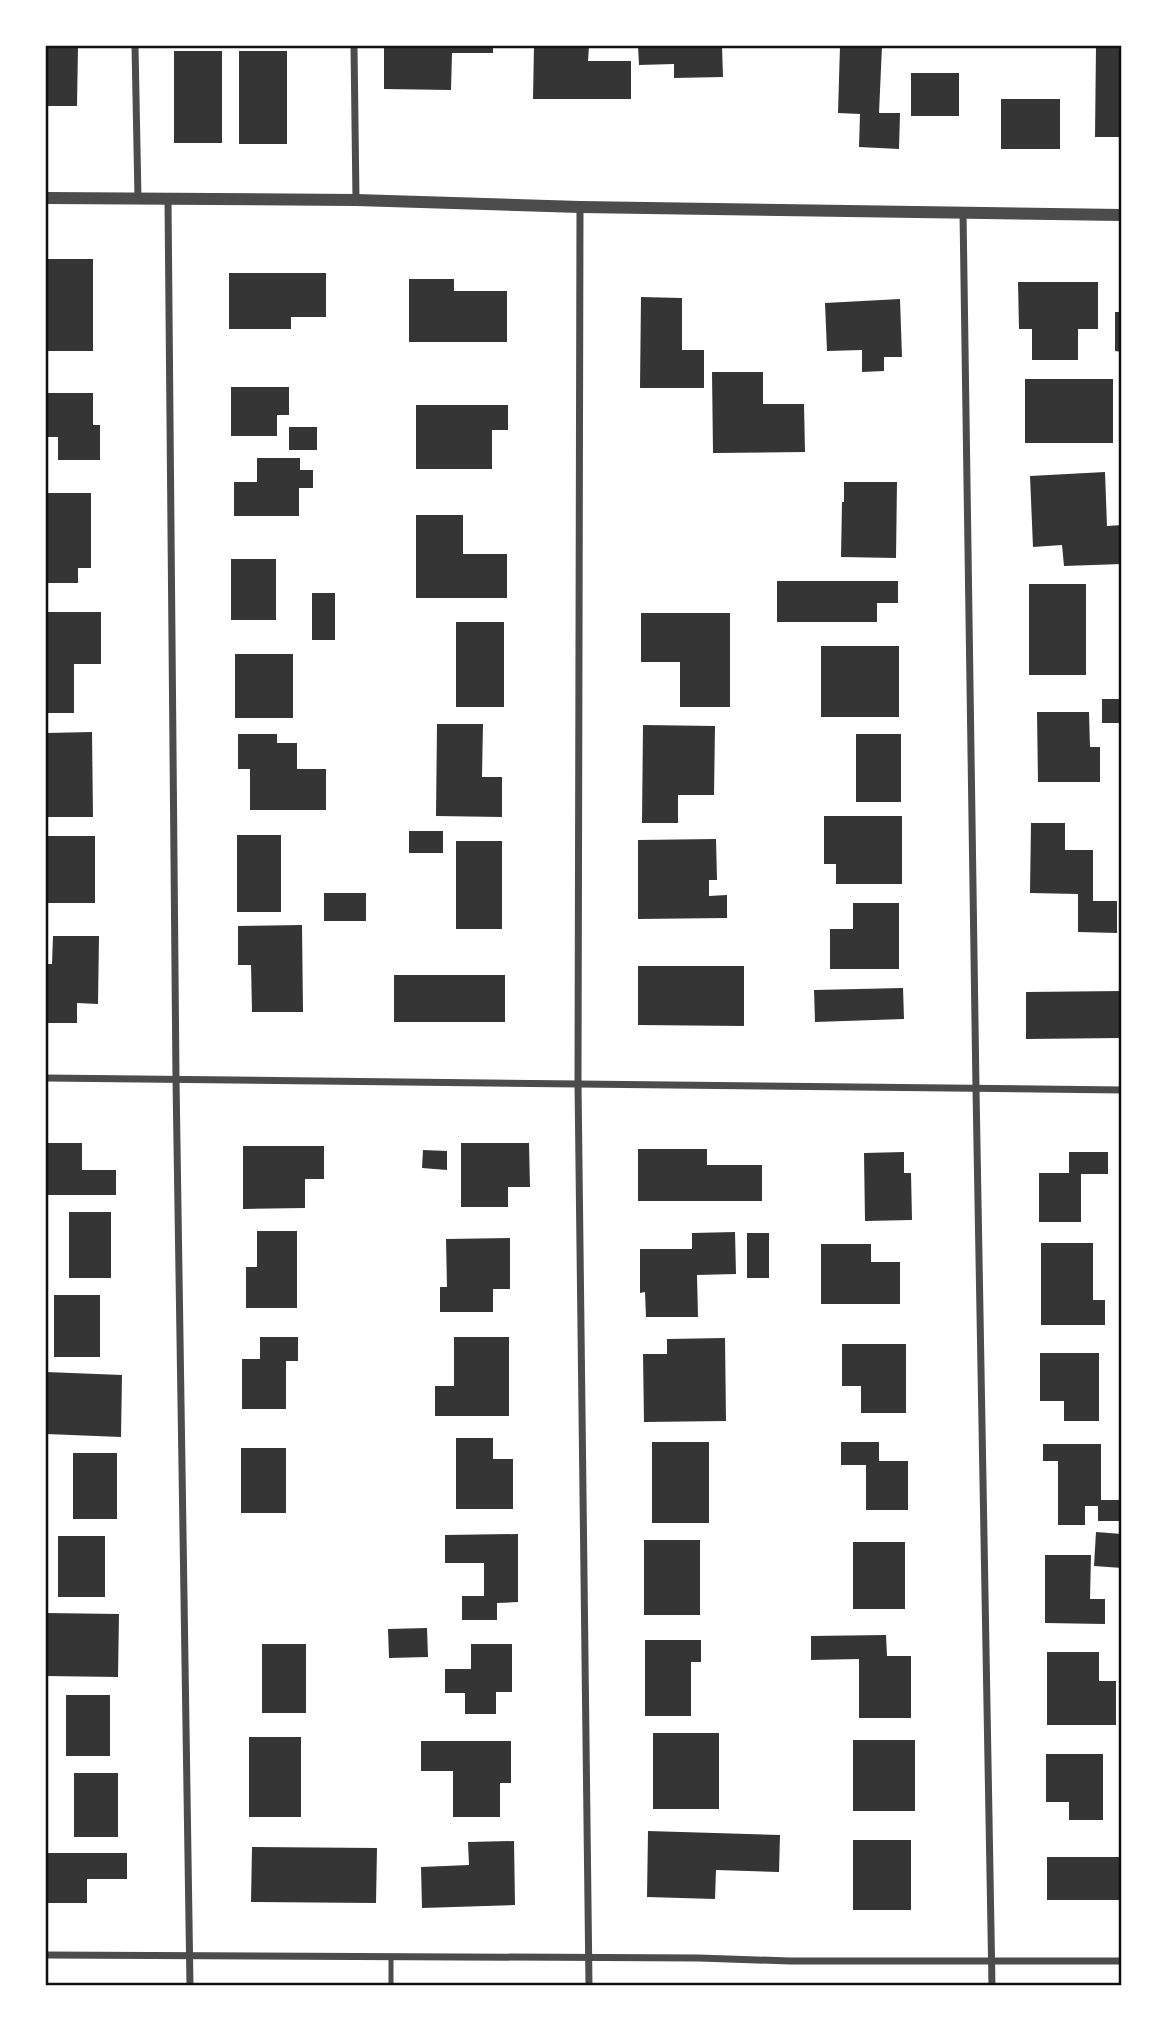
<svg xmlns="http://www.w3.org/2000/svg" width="1167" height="2031" viewBox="0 0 1167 2031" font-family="Manrope,sans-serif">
  <rect width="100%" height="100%" fill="#fff"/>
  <g fill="#353535">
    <path d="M46,46H78L77,106H46Z"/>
    <path d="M384,46H493V53H452L451,90L384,89Z"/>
    <path d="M534,46H589L588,61H631V99H533Z"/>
    <path d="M638,46H722L723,77L674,78V64L639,65Z"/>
    <path d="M840,46H882L879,113H900L899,149L859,147L860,114L838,113Z"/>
    <path d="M1096,46H1122V137H1095Z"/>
    <rect x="174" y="51" width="48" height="92"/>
    <rect x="239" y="51" width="48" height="93"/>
    <rect x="911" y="73" width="48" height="43"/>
    <rect x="1001" y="99" width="59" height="50"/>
    <rect x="46" y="259" width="47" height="92"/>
    <path d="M229,273H326V317H291V329H229Z"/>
    <path d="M409,279H454V291H507V342H409Z"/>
    <path d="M1018,282H1098V329H1078V360H1032V329H1019Z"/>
    <path d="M641,297L682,298V350H704V388H640Z"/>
    <path d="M900,299L902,357H884V371L862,372V350L827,351L825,303Z"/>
    <path d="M1115,312H1122V352L1115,351Z"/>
    <path d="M712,372H763V404H804L805,452L713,453Z"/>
    <rect x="1025" y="379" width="88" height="64"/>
    <path d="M231,387H289V415H277V436H231Z"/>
    <path d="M46,393H93V425H100V460H58V437H46Z"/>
    <path d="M416,405H508V430H492V469H416Z"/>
    <rect x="289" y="427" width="28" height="23"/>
    <path d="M257,458H300V470H313V488H299V516H234V482H257Z"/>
    <path d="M1105,472L1107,526L1122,525V564L1064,566L1062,545L1033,547L1030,476Z"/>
    <path d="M844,482H897L896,558L841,557L842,502H844Z"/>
    <path d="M46,493H91V568H78V583H46Z"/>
    <path d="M416,515H463V554H507V598H416Z"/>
    <rect x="231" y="559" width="45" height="61"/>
    <path d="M777,581H898V603H877V622H777Z"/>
    <rect x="1029" y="584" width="57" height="91"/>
    <rect x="312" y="593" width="23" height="47"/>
    <path d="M46,612H101V664H74V713H46Z"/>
    <path d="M641,613H730V707H680V662H641Z"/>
    <rect x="456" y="622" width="48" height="85"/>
    <rect x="821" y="646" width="78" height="71"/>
    <rect x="235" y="654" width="58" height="64"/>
    <rect x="1102" y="699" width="20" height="24"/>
    <path d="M1037,712H1089L1090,747H1100V782H1038Z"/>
    <path d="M437,724H483L482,777H502V817L436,816Z"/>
    <path d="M643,725L715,726L714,795H678V823H642Z"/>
    <path d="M92,732L93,817H46V733Z"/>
    <path d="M238,734H277V743H297V769H326V810H250V769H238Z"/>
    <rect x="856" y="734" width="45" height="68"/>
    <path d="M824,816H902V884H836V864H824Z"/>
    <path d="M1031,823H1065V850H1093V901H1117V933L1078,932V894L1030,893Z"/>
    <rect x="409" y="831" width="34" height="22"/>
    <rect x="237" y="835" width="44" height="77"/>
    <rect x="46" y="836" width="49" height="67"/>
    <path d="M716,839L717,880H709V896L727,895V918L638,919V840Z"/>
    <rect x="456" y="841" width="46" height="88"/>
    <rect x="324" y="893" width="42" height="28"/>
    <path d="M853,903H899V969H830V929H853Z"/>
    <path d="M302,925L303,1012H252L251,965H238V926Z"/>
    <path d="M53,936H99L98,1004L77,1003V1023H46V964H52Z"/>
    <path d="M638,966H744V1026L638,1025Z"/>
    <rect x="394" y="975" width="111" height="47"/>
    <path d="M903,988L904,1019L815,1022L814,990Z"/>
    <path d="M1122,991V1038L1026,1039V992Z"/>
    <path d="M46,1143H82V1170H116V1195H46Z"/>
    <path d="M461,1143H529L530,1187H508V1207H461Z"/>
    <path d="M243,1146H324V1179H305V1208L243,1209Z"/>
    <path d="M638,1149H707V1165H762V1201H638Z"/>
    <path d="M423,1150L447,1151V1170L422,1168Z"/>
    <path d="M904,1152V1173H911L912,1220L865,1221L864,1153Z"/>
    <path d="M1069,1152H1108V1174H1081V1222H1039V1173H1069Z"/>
    <rect x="69" y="1212" width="42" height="66"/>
    <path d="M257,1231H297V1308H246V1267H257Z"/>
    <path d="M735,1232L736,1274L697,1275L698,1317H646L645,1292L640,1293V1249H692V1233Z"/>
    <rect x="747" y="1233" width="22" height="45"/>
    <path d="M510,1238V1289H493V1312H440V1287H447L446,1239Z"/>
    <path d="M1041,1243H1093V1300H1105V1325H1041Z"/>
    <path d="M821,1244H871V1262H900V1304H821Z"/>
    <rect x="54" y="1295" width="46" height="62"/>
    <path d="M260,1337H298V1361H286V1409H242V1359H260Z"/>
    <path d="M454,1337H509V1416H435V1386H454Z"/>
    <path d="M725,1338L726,1421L644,1422L643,1354H667V1339Z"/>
    <path d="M842,1344H906V1413H861V1386H842Z"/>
    <path d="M1040,1353H1099V1421H1064V1401H1040Z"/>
    <path d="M46,1372L122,1375L121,1437L46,1434Z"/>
    <path d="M456,1438H493V1459H513V1509H456Z"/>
    <rect x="652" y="1442" width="57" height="81"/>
    <path d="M841,1442H879V1461H908V1510H866V1465H841Z"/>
    <path d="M1043,1444H1101V1500H1119V1521H1098V1506H1085V1525H1058V1461H1043Z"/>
    <rect x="241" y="1448" width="45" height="65"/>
    <rect x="73" y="1453" width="44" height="66"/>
    <path d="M1096,1532L1122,1534V1568L1094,1566Z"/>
    <path d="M518,1534V1602L497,1603V1620H462V1596H484V1563H445V1535Z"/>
    <rect x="58" y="1536" width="47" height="61"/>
    <rect x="644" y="1540" width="56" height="75"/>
    <rect x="853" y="1542" width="52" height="67"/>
    <path d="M1045,1555H1091L1090,1599H1105V1624L1045,1623Z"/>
    <path d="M46,1613L119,1614L118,1677L46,1676Z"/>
    <path d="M427,1628L428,1657L389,1658L388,1629Z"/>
    <path d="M886,1635L887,1656H911V1718H859V1659L811,1660V1636Z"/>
    <path d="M645,1640H701V1662H691V1716H645Z"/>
    <rect x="262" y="1644" width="44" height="69"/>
    <path d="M471,1644H512V1692H496V1714H465V1693H445V1669H471Z"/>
    <path d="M1047,1652H1099V1681H1116V1725H1047Z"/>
    <rect x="66" y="1695" width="44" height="61"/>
    <rect x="653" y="1733" width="66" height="76"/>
    <rect x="249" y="1737" width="52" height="80"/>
    <rect x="853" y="1740" width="62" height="71"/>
    <path d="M421,1741H511V1783H500V1817H453V1771H421Z"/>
    <path d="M1046,1754H1103V1820H1069V1802H1046Z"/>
    <rect x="74" y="1773" width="44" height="64"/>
    <path d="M648,1831L780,1835L779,1872L716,1870L715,1899L647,1897Z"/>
    <rect x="853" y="1840" width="58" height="70"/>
    <path d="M514,1841L515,1905L422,1908L421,1867L469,1865L468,1842Z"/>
    <path d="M252,1847L377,1848L376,1903L251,1902Z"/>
    <path d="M46,1853H127V1879H87V1903H46Z"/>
    <rect x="1047" y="1857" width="75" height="43"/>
  </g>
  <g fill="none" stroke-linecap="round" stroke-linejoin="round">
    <path stroke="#4c4c4c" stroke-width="5" d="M391,1957V1986"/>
    <g stroke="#4c4c4c" stroke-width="7">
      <path d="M135,46L138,199"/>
      <path d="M354,46L356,200"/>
      <path d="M168,200L176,1079L190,1986"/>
      <path d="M580,207L578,1083L589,1986"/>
      <path d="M963,212L976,1089L992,1986"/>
      <path d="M46,1078L1122,1090"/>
      <path d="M46,1955L699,1958L790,1961H1122"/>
    </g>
    <path stroke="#4c4c4c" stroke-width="12" d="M46,198L356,200L580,207L1122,215"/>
  </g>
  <rect width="1167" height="2031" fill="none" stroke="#ffffff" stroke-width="94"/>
  <rect x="47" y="47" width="1073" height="1937" fill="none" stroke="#111" stroke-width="2.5"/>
</svg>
